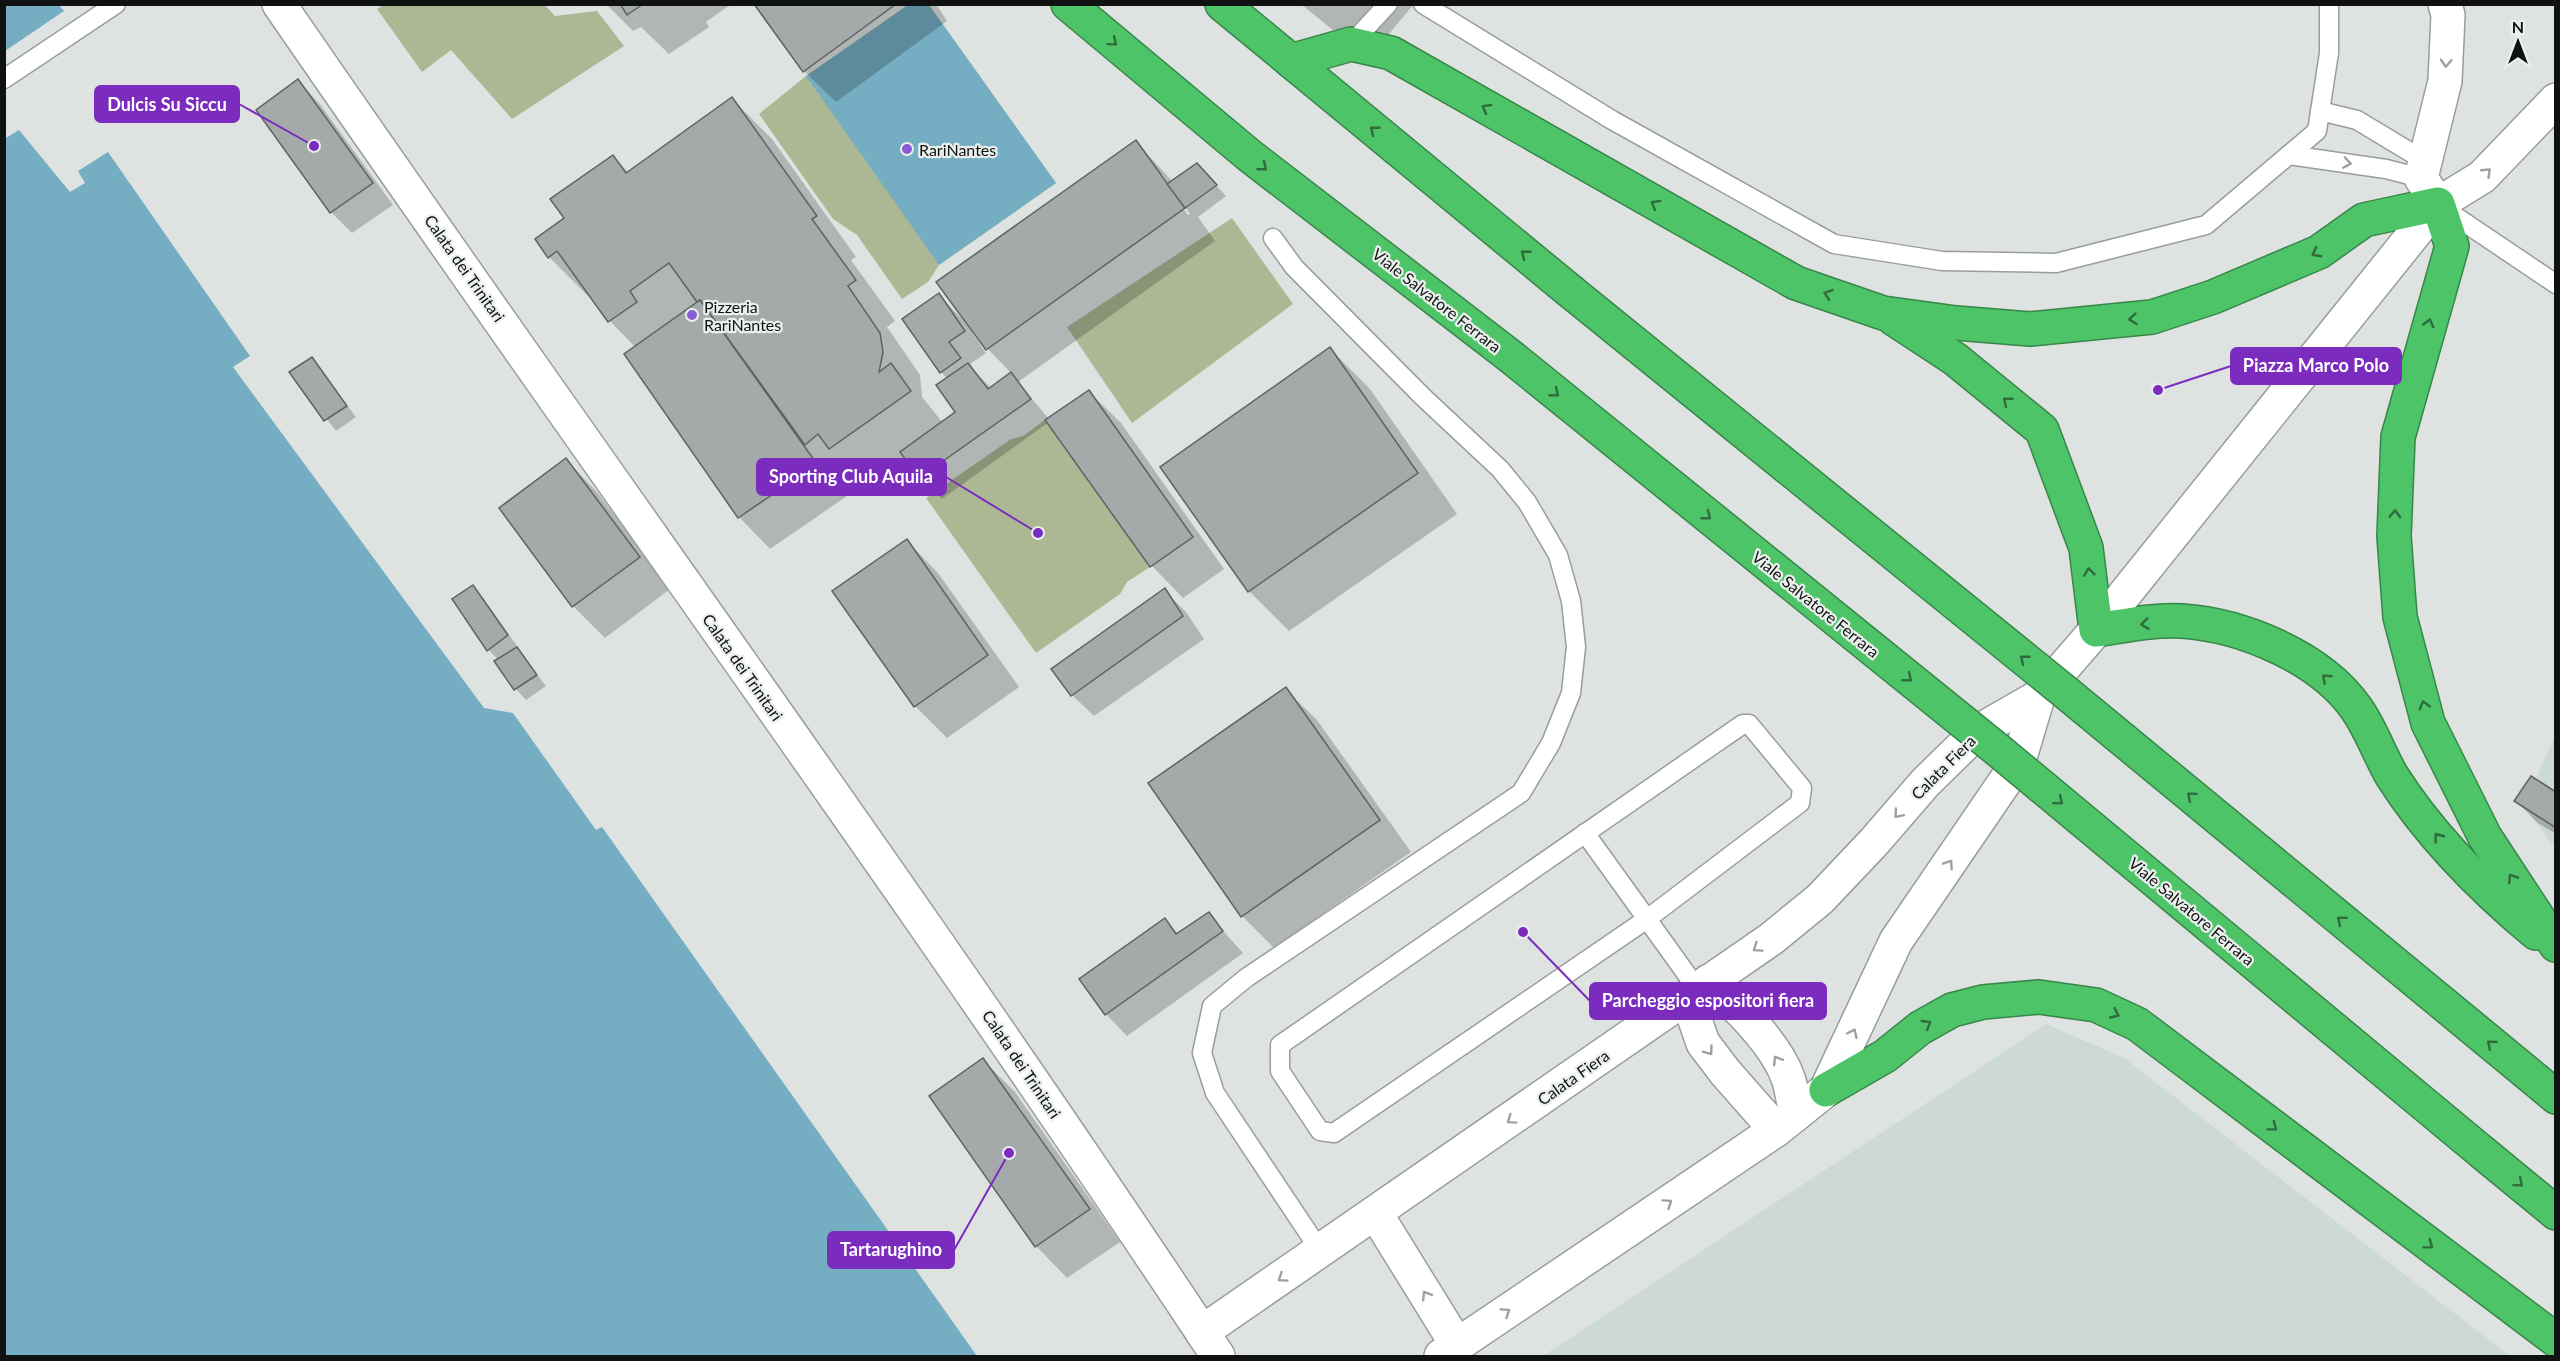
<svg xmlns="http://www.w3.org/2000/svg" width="2560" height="1361" viewBox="0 0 2560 1361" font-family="Lato,sans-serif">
  <rect width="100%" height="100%" fill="#dee3e1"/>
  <g fill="#ccd9d4">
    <path d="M2555,735V848L2524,806Z"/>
    <path d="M2046,1024L2124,1058L2510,1356H1543Z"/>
  </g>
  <g fill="#acb894">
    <path d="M383,5H545L555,16L597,11L624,46L512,119L451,50L422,72L377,9Z"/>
    <path d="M908,5H929L1056,183L939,265L928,282L902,299L857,235L833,219L759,114L806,76Z"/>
    <path d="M1232,218L1293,304L1132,423L1067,327Z"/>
    <path d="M1045,420L1150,567L1127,582L1120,594L1036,653L926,498L1011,439L1023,436Z"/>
  </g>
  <g fill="#75aec2">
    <path d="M5,4L59,5L64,11L5,51Z"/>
    <path d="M908,5H929L1056,183L939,265L806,76Z"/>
    <path d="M19,130L70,192L85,183L78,171L108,152L250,356L233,367L484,708L513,713L596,830L602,827L977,1356H5L4,139Z"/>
  </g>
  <g fill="#0003" fill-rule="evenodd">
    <path d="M606,4H730V5L706,22L709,27L669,54L641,27L633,31Z"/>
    <path d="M756,4H936L947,21L836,102L804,71Z"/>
    <path d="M1301,4H1414L1368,59Z"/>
    <path d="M298,81L319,103L393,205L352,233L331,212Z"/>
    <path d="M732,99L772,139L856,257L851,260L895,321L887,327L920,375L922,397L943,423L957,413L948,379L941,372L939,295L963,320L986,353L970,364L975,372L991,388L1012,374L988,349L939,282L1136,142L1173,182L1208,176L1226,196L1198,217L1215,241L1018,382L1049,419L1089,392L1121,423L1224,569L1183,598L1152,566L1049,422L942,499L909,461L870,489L857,475L846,484L829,467L847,496L770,549L739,517L636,348L610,321L591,296L589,297L549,257L537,240L566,219L613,157L629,173ZM1162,174L1190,214L1188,215L1160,176Z"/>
    <path d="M1330,349L1370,389L1457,514L1289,631L1249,591L1162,467Z"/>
    <path d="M311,359L356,417L336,431L291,372Z"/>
    <path d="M566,460L597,492L670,589L605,638L573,606L501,509Z"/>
    <path d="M907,541L938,573L1019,687L947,738L915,706Z"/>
    <path d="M472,587L483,598L517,646L516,648L546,686L526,700L516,689L496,661L498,660L489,650L454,599Z"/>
    <path d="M1164,590L1186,612L1204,639L1094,716L1072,695Z"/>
    <path d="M1285,689L1317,720L1411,852L1274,948L1242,916Z"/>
    <path d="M2556,794V834L2538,823L2516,801Z"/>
    <path d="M1208,914L1243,953L1127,1036L1106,1014L1164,920L1179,934Z"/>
    <path d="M983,1060L1015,1092L1120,1242L1067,1278L1036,1246Z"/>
  </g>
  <g fill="#a4a9a9" stroke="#5d6262" stroke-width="1.5">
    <path d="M620,4H643L627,15Z"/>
    <path d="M754,4H896L803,72Z"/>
    <path d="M298,79L373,183L330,213L256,110Z"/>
    <path d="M732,97L817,216L812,219L856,280L848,286L880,333L883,352L879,372L891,363L911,391L829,449L818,434L805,445L700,300L697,302L669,263L630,291L637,302L608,322L557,251L548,258L535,239L564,218L550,199L613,155L626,173Z"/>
    <path d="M1136,140L1185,208L986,350L936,282Z"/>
    <path d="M1197,163L1217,185L1185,208L1167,184Z"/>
    <path d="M939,293L965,331L949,342L961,358L940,373L902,319Z"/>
    <path d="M700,300L817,464L738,518L624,354Z"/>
    <path d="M1330,347L1418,473L1248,592L1160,467Z"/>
    <path d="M312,357L347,406L324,421L289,372Z"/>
    <path d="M968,363L988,389L1011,372L1031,399L919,478L900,452L955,412L936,385Z"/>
    <path d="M1089,390L1193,537L1150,567L1045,420Z"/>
    <path d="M566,458L640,557L572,607L499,508Z"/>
    <path d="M907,539L988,655L914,707L832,591Z"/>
    <path d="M473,585L508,635L487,651L452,599Z"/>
    <path d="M1165,588L1183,616L1071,696L1051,669Z"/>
    <path d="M517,647L537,675L514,690L494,661Z"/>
    <path d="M1286,687L1380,820L1241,917L1148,783Z"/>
    <path d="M2531,776L2556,792V828L2514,801Z"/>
    <path d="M1209,912L1223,931L1105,1015L1079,979L1165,918L1176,934Z"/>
    <path d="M983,1058L1090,1209L1035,1247L929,1096Z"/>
  </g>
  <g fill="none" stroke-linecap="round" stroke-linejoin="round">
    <g stroke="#999d9c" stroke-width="21">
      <g id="lane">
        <path d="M1423,4L1612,120L1834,244L1942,261L2056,263L2206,225L2317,131L2329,53V4"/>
        <path d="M1351,44L1388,4"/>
        <path d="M4,79L116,4"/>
        <path d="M2320,111L2357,120L2425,161"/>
        <path d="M2289,155L2386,169L2421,178"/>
        <path d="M2440,206L2556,284"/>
        <path d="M1273,238L1294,267L1423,397L1500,469L1527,502L1558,555L1571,601L1576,647L1571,693L1551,743L1521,793L1246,978L1212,1006L1202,1053L1215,1093L1321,1252"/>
        <path d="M1743,724H1749L1802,788L1800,803L1647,919L1334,1133L1320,1131L1280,1071V1045Z"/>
        <path d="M1585,833L1698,990"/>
      </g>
    </g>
    <g stroke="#999d9c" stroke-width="36">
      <path id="street" d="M279,4C585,449 904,883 1202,1332"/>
    </g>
    <g stroke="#999d9c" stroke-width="36">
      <g id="secondary">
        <path d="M2438,204L2421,178L2445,81L2448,15L2445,4"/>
        <path d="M1709,981C1736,1005 1776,1044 1788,1078C1792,1089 1793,1102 1796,1114"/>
        <path d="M1687,997L1703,1043L1725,1072L1776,1130"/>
        <path d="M1376,1214L1457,1345"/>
        <path d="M1218,1356L1202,1332L1771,939L1820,899L1874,842L1925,783L1977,732L2038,697L2096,630L2438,204L2482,177L2556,100"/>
        <path d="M1441,1356L1776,1130L1826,1090L1896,941L2019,761L2038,697"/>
      </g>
    </g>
    <g stroke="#38864a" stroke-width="36">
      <g id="highway">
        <path d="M1068,4L1250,156L1510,356"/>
        <path d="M1222,4L1570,291"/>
        <path d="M1291,61L1351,44L1391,53L1796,283L1883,313L1956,323L2030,329L2152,317L2213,297L2319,252L2364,220L2438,204L2452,246L2398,437L2394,536L2400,617L2428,723L2485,837L2556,945"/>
        <path d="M1894,319L1955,359L2042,430L2086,548L2096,630C2123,626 2154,619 2182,621C2242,625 2320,657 2356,708C2371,729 2379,754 2392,776C2430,836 2482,888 2536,933"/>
        <path d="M2537,1081L2556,1097"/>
        <path d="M1826,1090L1885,1056L1920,1028L1952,1010L1983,1002L2039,997L2096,1005L2137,1024L2556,1340"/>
        <path d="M2483,1153L2556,1213"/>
      </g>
    </g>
    <use href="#lane" stroke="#fff" stroke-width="18"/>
    <use href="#street" stroke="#fff" stroke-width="33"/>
    <use href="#secondary" stroke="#fff" stroke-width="33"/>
    <use href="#highway" stroke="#4ec468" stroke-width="33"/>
    <g stroke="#38864a" stroke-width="36" stroke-linecap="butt">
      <g id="highway-bridge">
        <path d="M1570,291L2064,691L2537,1081"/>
        <path d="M1510,356L1999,751L2483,1153"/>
      </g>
    </g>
    <use href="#highway-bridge" stroke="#4ec468" stroke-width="33"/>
  </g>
  <defs><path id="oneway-chevron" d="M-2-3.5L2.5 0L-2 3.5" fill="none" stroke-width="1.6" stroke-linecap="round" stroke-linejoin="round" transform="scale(1.5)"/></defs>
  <g stroke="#2f6b3c">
    <use href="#oneway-chevron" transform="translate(1113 42) rotate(40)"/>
    <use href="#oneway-chevron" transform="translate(1486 108) rotate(-150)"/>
    <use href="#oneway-chevron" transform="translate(1374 130) rotate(-141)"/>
    <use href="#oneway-chevron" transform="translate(1263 167) rotate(38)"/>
    <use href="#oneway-chevron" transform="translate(1655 204) rotate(-150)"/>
    <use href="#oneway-chevron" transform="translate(2316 253) rotate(152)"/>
    <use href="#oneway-chevron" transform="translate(1525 254) rotate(-141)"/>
    <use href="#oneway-chevron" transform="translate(1828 294) rotate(-161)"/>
    <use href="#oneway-chevron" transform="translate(2133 319) rotate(174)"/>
    <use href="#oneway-chevron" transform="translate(2429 323) rotate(-75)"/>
    <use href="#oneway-chevron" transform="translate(1555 393) rotate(39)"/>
    <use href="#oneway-chevron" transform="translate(2007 401) rotate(-141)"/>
    <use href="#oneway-chevron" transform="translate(2395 514) rotate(-88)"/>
    <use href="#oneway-chevron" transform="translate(1707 516) rotate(39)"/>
    <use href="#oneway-chevron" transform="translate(2089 572) rotate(-97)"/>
    <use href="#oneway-chevron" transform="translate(2145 624) rotate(173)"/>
    <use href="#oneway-chevron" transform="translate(2024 659) rotate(-141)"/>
    <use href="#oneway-chevron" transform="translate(1908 678) rotate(39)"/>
    <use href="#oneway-chevron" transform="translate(2326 678) rotate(-137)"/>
    <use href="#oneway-chevron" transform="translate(2424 705) rotate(-105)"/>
    <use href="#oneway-chevron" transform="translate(2191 796) rotate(-140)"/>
    <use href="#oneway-chevron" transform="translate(2059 801) rotate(40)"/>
    <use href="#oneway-chevron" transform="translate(2438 837) rotate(-127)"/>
    <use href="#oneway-chevron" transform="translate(2512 878) rotate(-123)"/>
    <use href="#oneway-chevron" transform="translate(2341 920) rotate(-140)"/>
    <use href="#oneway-chevron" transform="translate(2115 1014) rotate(25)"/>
    <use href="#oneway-chevron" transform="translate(1927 1024) rotate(-31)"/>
    <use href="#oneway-chevron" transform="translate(2491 1044) rotate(-140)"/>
    <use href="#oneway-chevron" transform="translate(2273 1127) rotate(37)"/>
    <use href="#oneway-chevron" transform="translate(2519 1183) rotate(40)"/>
    <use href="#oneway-chevron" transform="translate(2429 1245) rotate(37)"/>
  </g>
  <g stroke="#9fa0a0">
    <use href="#oneway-chevron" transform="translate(2446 63) rotate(93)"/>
    <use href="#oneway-chevron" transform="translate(2347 163) rotate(9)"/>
    <use href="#oneway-chevron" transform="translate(2487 172) rotate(-44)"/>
    <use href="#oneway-chevron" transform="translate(1898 814) rotate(130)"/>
    <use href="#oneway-chevron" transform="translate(1949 864) rotate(-56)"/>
    <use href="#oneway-chevron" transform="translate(1757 948) rotate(146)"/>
    <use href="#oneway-chevron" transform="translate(1853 1033) rotate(-65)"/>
    <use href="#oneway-chevron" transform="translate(1709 1051) rotate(54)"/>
    <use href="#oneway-chevron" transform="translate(1777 1060) rotate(-122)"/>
    <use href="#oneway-chevron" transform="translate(1511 1120) rotate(145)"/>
    <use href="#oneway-chevron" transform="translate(1668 1203) rotate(-34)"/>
    <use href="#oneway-chevron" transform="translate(1282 1278) rotate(146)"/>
    <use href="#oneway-chevron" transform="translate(1426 1295) rotate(-122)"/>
    <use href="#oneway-chevron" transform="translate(1506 1312) rotate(-34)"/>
  </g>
  <g fill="#895bd4" stroke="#ebf0ee" stroke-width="2">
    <circle cx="907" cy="149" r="6"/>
    <circle cx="692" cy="315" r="6"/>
  </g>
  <g text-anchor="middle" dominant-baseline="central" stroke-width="4.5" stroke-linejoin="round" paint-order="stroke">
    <g font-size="16" fill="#101211" stroke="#ebf0ee" text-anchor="start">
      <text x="919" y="149">RariNantes</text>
      <text x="704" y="306">Pizzeria<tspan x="704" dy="18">RariNantes</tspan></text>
    </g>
    <g font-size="16" fill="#101211" stroke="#ebf0ee">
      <text transform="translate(465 268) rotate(55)">Calata dei Trinitari</text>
      <text transform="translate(1437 300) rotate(38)">Viale Salvatore Ferrara</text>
      <text transform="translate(1816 604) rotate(39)">Viale Salvatore Ferrara</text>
      <text transform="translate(743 667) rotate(55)">Calata dei Trinitari</text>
      <text transform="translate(1943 767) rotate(-45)">Calata Fiera</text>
      <text transform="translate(2192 911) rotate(40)">Viale Salvatore Ferrara</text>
      <text transform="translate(1022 1064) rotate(56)">Calata dei Trinitari</text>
      <text transform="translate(1573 1077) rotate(-35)">Calata Fiera</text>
    </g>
  </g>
  <path fill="none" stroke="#7b2cbf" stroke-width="2" d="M314 146L239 104M2158 390L2231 366M1038 533L946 477M1523 932L1590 1001M1009 1153L954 1250"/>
  <g fill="#7b2cbf" stroke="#ebf0ee" stroke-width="2">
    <circle cx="314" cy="146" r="6"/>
    <circle cx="2158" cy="390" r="6"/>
    <circle cx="1038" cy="533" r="6"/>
    <circle cx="1523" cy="932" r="6"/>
    <circle cx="1009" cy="1153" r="6"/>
  </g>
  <g fill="#7b2cbf" stroke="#7b2cbf" stroke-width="2">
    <rect x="95" y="86" width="144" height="36" rx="6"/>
    <rect x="2231" y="348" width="170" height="36" rx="6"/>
    <rect x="757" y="459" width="189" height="36" rx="6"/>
    <rect x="1590" y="983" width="236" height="36" rx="6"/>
    <rect x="828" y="1232" width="126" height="36" rx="6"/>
  </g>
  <g font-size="18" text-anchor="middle" font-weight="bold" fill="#fff">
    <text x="167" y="111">Dulcis Su Siccu</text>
    <text x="2316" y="372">Piazza Marco Polo</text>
    <text x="851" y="483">Sporting Club Aquila</text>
    <text x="1708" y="1007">Parcheggio espositori fiera</text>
    <text x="891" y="1256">Tartarughino</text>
  </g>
  <rect width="2560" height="1361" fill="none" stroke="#101211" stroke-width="12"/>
  <g transform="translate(2518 42)" stroke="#ebf0ee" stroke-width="4.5" paint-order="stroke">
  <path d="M0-4.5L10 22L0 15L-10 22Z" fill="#101211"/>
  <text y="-9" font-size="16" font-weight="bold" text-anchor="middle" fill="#101211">N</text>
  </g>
</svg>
